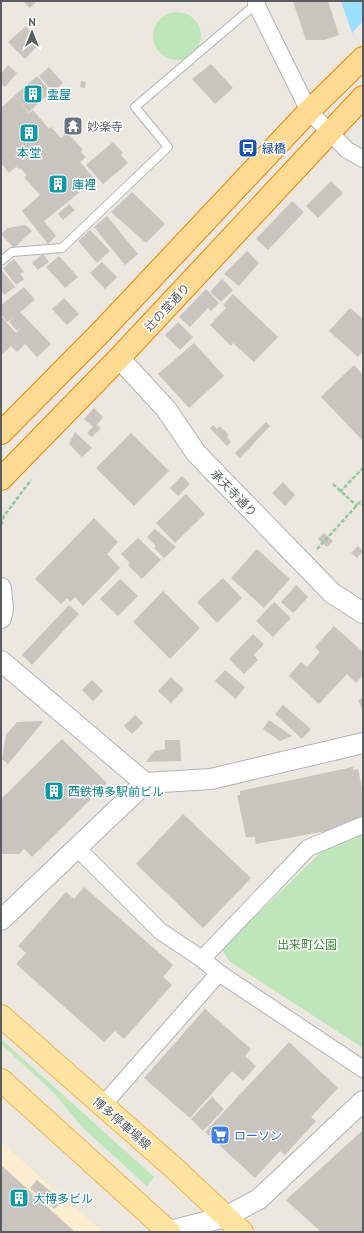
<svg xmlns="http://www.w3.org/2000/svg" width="364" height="1233" viewBox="0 0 364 1233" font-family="'PT Sans','Noto Sans JP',sans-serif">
  <rect width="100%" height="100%" fill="#ece7df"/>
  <path fill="#feeed1" d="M1,1142L103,1232H1Z"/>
  <g fill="#bfe5ba">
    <circle cx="177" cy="36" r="24"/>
    <path d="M363,832V1048L229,961L222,949L322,851Z"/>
    <path d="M1,1039L154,1177L147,1186L83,1128L54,1093L1,1044Z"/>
  </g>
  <path fill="#9ce0ff" d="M341,1H363V50L352,33Z"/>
  <path fill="#ece7df" d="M363,21V50L352,33Z"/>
  <g fill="#cac4be">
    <path d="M23,1H37L30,8Z"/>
    <path d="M293,1H328L339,35L324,40H306Z"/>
    <path d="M26,26L40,43L25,59L8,42Z"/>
    <path d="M211,64L233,88L215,104L192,79Z"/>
    <path d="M8,65L17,73L5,87L1,84V74Z"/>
    <path d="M49,67L63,83L53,92L39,76Z"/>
    <path d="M37,76L51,92L29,112L14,96Z"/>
    <path d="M81,81L86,82L85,88L80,87Z"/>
    <path d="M14,96L29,113L33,110L49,129L51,127L61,138L67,132L83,150L81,152L86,157L80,162L93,177L78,190L80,192L44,221L56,236L48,244L22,211L40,195L24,177L27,175L20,168L19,169L16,167L9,173L1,163V108Z"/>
    <path d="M113,142L123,153L121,155L128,163L103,184L86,165Z"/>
    <path d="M331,181L343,193L318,218L306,206Z"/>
    <path d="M132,192L165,224L146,243L111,212Z"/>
    <path d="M292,201L304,212L268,250L256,239Z"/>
    <path d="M69,204L75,210L63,220L58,214Z"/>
    <path d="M107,216L138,254L125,265L94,227Z"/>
    <path d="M25,225L32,231L14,248L1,234L8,228Z"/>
    <path d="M90,230L110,251L97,263L78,241Z"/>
    <path d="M247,251L259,263L239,286L224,274Z"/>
    <path d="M43,254L49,262L38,270L32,263Z"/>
    <path d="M59,256L78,277L65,288L46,267Z"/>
    <path d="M14,259L24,272L20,274L24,279L16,285L3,268Z"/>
    <path d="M102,262L117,277L105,289L90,273Z"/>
    <path d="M1,269L15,287L4,295L1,290Z"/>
    <path d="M222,279L233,290L221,302L210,292Z"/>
    <path d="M24,287L35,300L20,312L51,344L37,357L25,344L17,352L11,346L1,355V316L16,333L23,326L17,331L9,322L13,318L7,322L1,314V305Z"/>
    <path d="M206,289L219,303L211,311L208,308L190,327L179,317Z"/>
    <path d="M233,294L278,337L254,362L233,343L231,346L210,325L226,308L223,305Z"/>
    <path d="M64,298L79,314L67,325L52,309Z"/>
    <path d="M350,308L363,319V351L358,357L329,331Z"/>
    <path d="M178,322L193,337L180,350L165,335Z"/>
    <path d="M194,343L224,376L189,408L158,374Z"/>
    <path d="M354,365L363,375V441L321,397Z"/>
    <path d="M94,408L103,417L97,425L101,428L92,437L87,433L93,427L84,419Z"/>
    <path d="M266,422L270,426L240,458L235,453Z"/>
    <path d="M213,425L217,429L220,426L229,435L227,437L231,442L227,446L210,428Z"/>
    <path d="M75,432L92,448L82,457L69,444Z"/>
    <path d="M131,433L169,471L134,506L96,468Z"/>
    <path d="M182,476L190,484L178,496L170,488Z"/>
    <path d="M283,482L295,495L285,506L272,493Z"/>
    <path d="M186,494L205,514L175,543L156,523Z"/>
    <path d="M94,518L118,542L107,554L120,568L83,606L75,597L70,602L67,598L61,604L35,579Z"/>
    <path d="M155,529L176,547L164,558L154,548L156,546L147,537Z"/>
    <path d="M324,533L333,541L327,547L318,539Z"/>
    <path d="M138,538L161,560L142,579L128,565L130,563L121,554Z"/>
    <path d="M358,546L363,551L357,558L351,553Z"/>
    <path d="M257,549L290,579L264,608L231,578Z"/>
    <path d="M223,578L242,598L217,623L197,602Z"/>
    <path d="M120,579L138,596L118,616L100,599Z"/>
    <path d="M296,585L308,597L293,613L281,602Z"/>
    <path d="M163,591L200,628L170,659L133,622Z"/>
    <path d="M274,602L291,618L273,637L256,621Z"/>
    <path d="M69,605L79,614L32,665L22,655Z"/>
    <path d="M334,626L363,652V675L356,683L347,674L319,704L289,676L301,662L307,667L320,652L315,647Z"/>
    <path d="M253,634L264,644L254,655L258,660L244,674L229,659Z"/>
    <path d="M225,670L245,687L236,699L215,681Z"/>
    <path d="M171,677L184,689L171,703L158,691Z"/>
    <path d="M92,680L103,691L93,701L82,690Z"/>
    <path d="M363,698V711L358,700Z"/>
    <path d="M283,705L311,729L302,739L275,714Z"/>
    <path d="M135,715L143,723L132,734L124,726Z"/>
    <path d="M269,720L292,736L280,741L263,729Z"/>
    <path d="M42,721L43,722L8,764L2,759L6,735L17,722Z"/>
    <path d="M62,739L107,783L32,857L24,849L19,854H3L1,852V799Z"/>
    <path d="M165,740H180L181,761L146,762L154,751L165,749Z"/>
    <path d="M353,767V770L358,769L362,788L363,787V819L348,827L256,844L255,837H246L237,795H240V791Z"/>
    <path d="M183,814L251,878L203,928L136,864Z"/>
    <path d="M84,887L173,965L163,977L172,985L124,1039L115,1031L104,1042L16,964L26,953L18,946L66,892L74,899Z"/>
    <path d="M205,1009L251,1049L245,1056L256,1066L243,1081L232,1071L190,1118L144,1078Z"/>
    <path d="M289,1042L338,1088L311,1117L316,1121L285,1155L280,1151L255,1178L205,1132Z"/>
    <path d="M212,1097L224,1109L203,1131L191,1119Z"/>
    <path d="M363,1130V1232H321L286,1200Z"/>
    <path d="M1,1165L75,1232H1Z"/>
    <path d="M37,1180L62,1201L55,1209L30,1188Z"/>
  </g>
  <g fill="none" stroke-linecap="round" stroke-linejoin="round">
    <g stroke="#b0b4b8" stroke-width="10">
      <path id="service" d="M1,261L12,252L62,248L168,147L135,107L256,4"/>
    </g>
    <g stroke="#b0b4b8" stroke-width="18">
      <g id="minor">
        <path d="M257,1L256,4L309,111L347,150L363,159"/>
        <path d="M77,848L160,931L202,959L219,973L363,1069"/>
        <path d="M202,959L308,848L363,825"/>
        <path d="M102,1106L219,973"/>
      </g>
    </g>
    <g stroke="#b0b4b8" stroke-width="22">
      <g id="tertiary">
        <path d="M119,358L166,409L196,453L332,593L363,613"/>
        <path d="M1,588L3,608L1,618"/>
        <path d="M1,661L145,783L211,779L363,743"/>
        <path d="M1,920L145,783"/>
        <path d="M166,1232L225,1217L259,1199L363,1101"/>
      </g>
    </g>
    <g stroke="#f4b250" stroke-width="24">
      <g id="primary">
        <path d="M1,1016L174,1168L242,1232"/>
        <path d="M1,1080L169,1232"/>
      </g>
    </g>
    <g stroke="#eb8400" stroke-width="24">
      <g id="trunk">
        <path d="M1,433L101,332L309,111L363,58"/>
        <path d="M1,479L119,358L363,97"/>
      </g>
    </g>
    <g stroke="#95c89d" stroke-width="2.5" stroke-dasharray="4 2" stroke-linecap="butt">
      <path d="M333,484L357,506"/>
      <path d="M340,492L363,468"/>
      <path d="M1,525L4,516L31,480"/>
      <path d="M317,549L360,502L363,505"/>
    </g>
    <use href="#service" stroke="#fff" stroke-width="8"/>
    <use href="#minor" stroke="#fff" stroke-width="16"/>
    <use href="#tertiary" stroke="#fff" stroke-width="20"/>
    <use href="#primary" stroke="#ffe4a1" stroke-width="22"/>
    <use href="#trunk" stroke="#ffda92" stroke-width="22"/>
  </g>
  <defs>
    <g id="building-square" transform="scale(1)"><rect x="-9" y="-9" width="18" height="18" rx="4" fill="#0f9aa8" stroke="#fff"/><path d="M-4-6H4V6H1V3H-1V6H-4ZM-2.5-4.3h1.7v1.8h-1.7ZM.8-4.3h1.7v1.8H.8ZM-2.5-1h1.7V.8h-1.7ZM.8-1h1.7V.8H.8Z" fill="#fff"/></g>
    <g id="temple-square" transform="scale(1)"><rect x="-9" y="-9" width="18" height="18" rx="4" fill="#6b7280" stroke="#fff"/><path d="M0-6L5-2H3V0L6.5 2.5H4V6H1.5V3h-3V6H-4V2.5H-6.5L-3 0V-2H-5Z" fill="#fff"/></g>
    <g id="bus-square" transform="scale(1)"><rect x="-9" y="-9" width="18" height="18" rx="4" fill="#1a4fb4" stroke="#fff"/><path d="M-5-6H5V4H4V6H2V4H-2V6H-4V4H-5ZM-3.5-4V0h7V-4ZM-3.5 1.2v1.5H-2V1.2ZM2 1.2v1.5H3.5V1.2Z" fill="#fff"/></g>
    <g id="supermarket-square" transform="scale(1)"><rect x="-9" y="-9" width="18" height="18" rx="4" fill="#3f7fe0" stroke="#fff"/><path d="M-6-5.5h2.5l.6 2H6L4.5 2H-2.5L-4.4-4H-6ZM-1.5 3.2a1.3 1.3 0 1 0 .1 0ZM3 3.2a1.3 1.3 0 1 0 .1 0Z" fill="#fff"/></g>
  </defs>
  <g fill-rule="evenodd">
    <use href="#building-square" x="33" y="94"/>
    <use href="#temple-square" x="73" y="126"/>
    <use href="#building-square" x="29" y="133"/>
    <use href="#bus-square" x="248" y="148"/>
    <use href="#building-square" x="58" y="184"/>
    <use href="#building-square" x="54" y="791"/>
    <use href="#supermarket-square" x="220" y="1135"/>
    <use href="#building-square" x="19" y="1198"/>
  </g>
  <g text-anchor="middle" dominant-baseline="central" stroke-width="3" stroke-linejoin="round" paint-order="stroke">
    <g font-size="12" fill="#0d838f" stroke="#fff" text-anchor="start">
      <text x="47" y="94">霊屋</text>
      <text x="29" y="152" text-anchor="middle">本堂</text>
      <text x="72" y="184">庫裡</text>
      <text x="68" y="791">西鉄博多駅前ビル</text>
      <text x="33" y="1198">大博多ビル</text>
    </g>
    <g font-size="12" fill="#5b616d" stroke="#fff" text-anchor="start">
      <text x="87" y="126">妙楽寺</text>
    </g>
    <g font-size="12" fill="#164399" stroke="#fff" text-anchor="start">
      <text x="262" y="148">緑橋</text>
    </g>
    <g font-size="12" fill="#585d61" stroke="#fff">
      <text transform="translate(167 307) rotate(-47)">辻の堂通り</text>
      <text transform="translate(234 493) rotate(46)">承天寺通り</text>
      <text transform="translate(122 1123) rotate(41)">博多停車場線</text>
    </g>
    <g font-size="12" fill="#398532" stroke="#fff">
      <text x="307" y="944">出来町公園</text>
    </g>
    <g font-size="12" fill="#366cbe" stroke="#fff" text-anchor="start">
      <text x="234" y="1135">ローソン</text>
    </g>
  </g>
  <rect width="364" height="1233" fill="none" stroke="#585d61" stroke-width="4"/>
  <g transform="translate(32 32)" stroke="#ffffff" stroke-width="3" paint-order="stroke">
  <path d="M0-3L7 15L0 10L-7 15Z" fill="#585d61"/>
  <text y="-6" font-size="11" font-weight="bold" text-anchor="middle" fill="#585d61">N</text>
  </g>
</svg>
